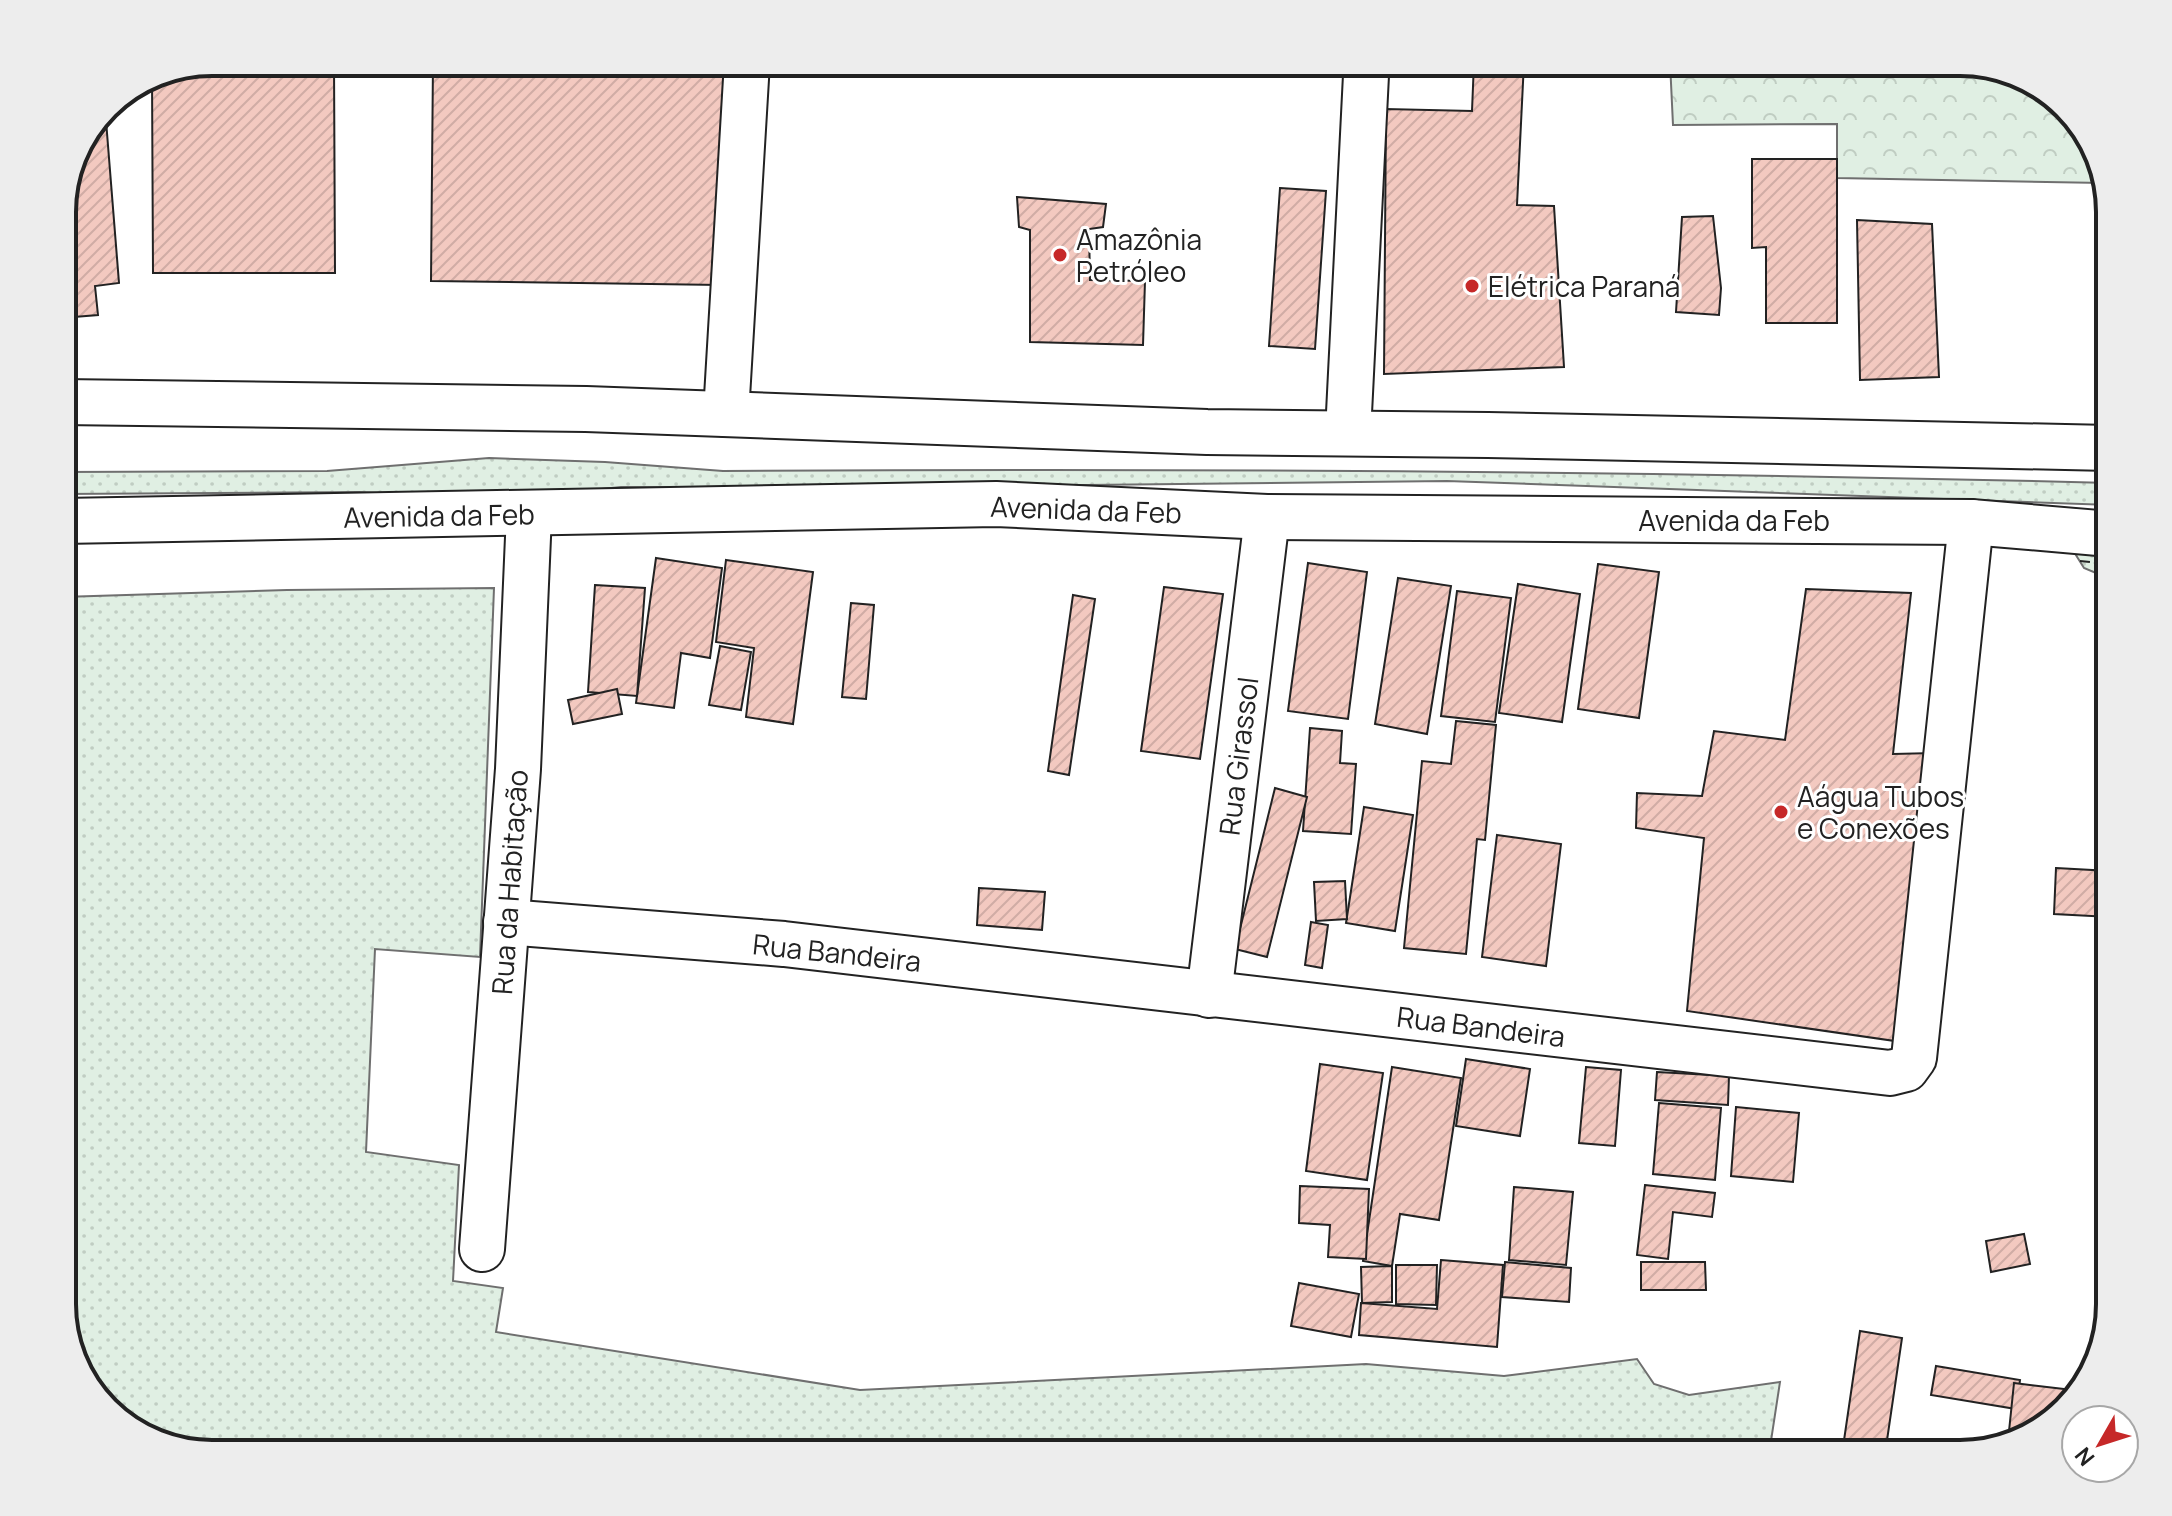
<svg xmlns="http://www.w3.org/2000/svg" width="2172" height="1516" viewBox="0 0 2172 1516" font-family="Manrope,sans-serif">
  <defs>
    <pattern id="grass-dots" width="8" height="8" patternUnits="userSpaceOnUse" patternTransform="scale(2)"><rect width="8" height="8" fill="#e0efe3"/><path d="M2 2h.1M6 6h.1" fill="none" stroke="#c0cdc2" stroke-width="1.8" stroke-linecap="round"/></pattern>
    <pattern id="forest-crowns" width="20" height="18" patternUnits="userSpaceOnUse" patternTransform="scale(2)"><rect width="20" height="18" fill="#e0efe3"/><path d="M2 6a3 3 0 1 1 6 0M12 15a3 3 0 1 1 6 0" fill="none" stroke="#c0cdc2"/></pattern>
    <pattern id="building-hatch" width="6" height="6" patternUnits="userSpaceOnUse" patternTransform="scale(2)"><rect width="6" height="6" fill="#f3c9c0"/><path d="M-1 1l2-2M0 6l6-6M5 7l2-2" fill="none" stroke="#d0aca5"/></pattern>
  </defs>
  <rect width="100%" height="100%" fill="#fff"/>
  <g fill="url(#grass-dots)" stroke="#6f6f6f" stroke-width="2">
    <path d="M489,458L605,462L723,471C1185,468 1648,471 2110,483V505L1447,481L821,488L621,487L552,494L461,498L359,492L62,494V472L327,471Z"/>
    <path d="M2074,552L2110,555V579L2084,568Z"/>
    <path d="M494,588L480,957L375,949L366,1152L459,1165L453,1281L503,1288L496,1332L860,1390L1366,1364L1504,1376L1637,1359L1654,1384L1689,1395L1780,1382L1769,1454H212L128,1428L82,1378L62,1313V597L287,590Z"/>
  </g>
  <path fill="url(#forest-crowns)" stroke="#6f6f6f" stroke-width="2" d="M1670,62H1960L2044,88L2094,145L2103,183L1837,178V124L1673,125Z"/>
  <g fill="url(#building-hatch)" stroke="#222" stroke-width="2">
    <path d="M212,62H334L335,273H153L152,75Z"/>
    <path d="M433,62H724L721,285L431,281Z"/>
    <path d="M1474,62H1524L1517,205L1554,206L1564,367L1384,374L1386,109L1472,111Z"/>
    <path d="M105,108L119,283L95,286L98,315L62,318V203Z"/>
    <path d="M1752,159H1837V323H1766V247L1752,248Z"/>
    <path d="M1280,188L1326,191L1315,349L1269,346Z"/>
    <path d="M1017,197L1106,204L1103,227L1089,229L1090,280L1145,281L1143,345L1030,342V230L1019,227Z"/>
    <path d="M1713,216L1721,288L1719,315L1676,312L1682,217Z"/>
    <path d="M1857,220L1932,224L1939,377L1860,380Z"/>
    <path d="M656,558L722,568L710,658L681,653L674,708L636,703Z"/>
    <path d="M726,560L813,572L793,724L746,717L754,648L716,642Z"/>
    <path d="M1308,563L1367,572L1348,719L1288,711Z"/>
    <path d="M1598,564L1659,572L1639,718L1578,709Z"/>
    <path d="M1398,578L1451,586L1427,734L1375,724Z"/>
    <path d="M1518,584L1580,594L1562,722L1499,713Z"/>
    <path d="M595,585L645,588L637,696L588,692Z"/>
    <path d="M1164,587L1223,594L1200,759L1141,751Z"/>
    <path d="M1806,589L1911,593L1893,754L1934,753L1895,1041L1687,1011L1704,838L1636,828L1637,793L1702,796L1714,731L1785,740Z"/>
    <path d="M1457,591L1511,598L1495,722L1441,716Z"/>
    <path d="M1073,595L1095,599L1069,775L1048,771Z"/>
    <path d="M851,603L874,605L866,699L842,697Z"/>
    <path d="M720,646L751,652L741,710L709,705Z"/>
    <path d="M617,689L622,714L573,724L568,700Z"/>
    <path d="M1456,721L1496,725L1485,840L1477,839L1466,954L1404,948L1422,761L1451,764Z"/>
    <path d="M1310,728L1342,731L1340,763L1356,764L1351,834L1303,831Z"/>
    <path d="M1275,788L1307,797L1267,957L1235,949Z"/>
    <path d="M1364,807L1413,815L1395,931L1346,923Z"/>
    <path d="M1497,835L1561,844L1546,966L1482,957Z"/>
    <path d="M2056,868L2110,871V917L2054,914Z"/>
    <path d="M1345,881L1347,919L1316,921L1314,882Z"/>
    <path d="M979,888L1045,892L1042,930L977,925Z"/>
    <path d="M1311,922L1328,925L1322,968L1305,965Z"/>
    <path d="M1466,1059L1530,1069L1520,1136L1456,1126Z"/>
    <path d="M1320,1064L1383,1073L1367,1180L1306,1171Z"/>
    <path d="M1392,1067L1461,1078L1439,1220L1400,1214L1392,1266L1363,1261Z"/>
    <path d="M1586,1067L1621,1070L1615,1146L1579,1143Z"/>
    <path d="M1657,1072L1729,1076L1728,1105L1655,1100Z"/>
    <path d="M1659,1103L1721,1108L1715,1180L1653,1174Z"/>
    <path d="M1736,1107L1799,1113L1793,1182L1731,1176Z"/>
    <path d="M1645,1185L1715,1193L1712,1217L1673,1212L1668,1259L1637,1255Z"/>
    <path d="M1300,1186L1369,1189L1366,1259L1328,1257L1330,1225L1299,1223Z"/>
    <path d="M1514,1187L1573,1192L1566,1265L1509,1260Z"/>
    <path d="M2024,1234L2030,1264L1991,1272L1986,1241Z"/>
    <path d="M1441,1260L1503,1265L1497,1347L1359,1335L1361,1303L1437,1309Z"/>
    <path d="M1505,1262L1571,1268L1569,1302L1502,1297Z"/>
    <path d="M1641,1262H1705L1706,1290H1641Z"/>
    <path d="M1396,1265H1437L1436,1305L1396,1304Z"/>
    <path d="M1392,1266V1302L1362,1303L1361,1267Z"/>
    <path d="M1299,1283L1359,1294L1351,1337L1291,1326Z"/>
    <path d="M1860,1331L1902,1338L1885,1454H1842Z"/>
    <path d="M1936,1366L2020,1380L2016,1409L1931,1395Z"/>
    <path d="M2014,1383L2081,1391L2034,1434L2008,1441Z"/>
    <path d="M1803,1445L1831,1454H1800Z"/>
  </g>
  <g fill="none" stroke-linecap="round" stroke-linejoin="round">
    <g stroke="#222" stroke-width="48">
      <g id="minor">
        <path d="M726,414L747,62"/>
        <path d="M1348,433L1366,75"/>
        <path d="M506,922L784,944L1890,1073L1906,1069L1914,1058L1971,522"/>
        <path d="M1209,995L1267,517"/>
        <path d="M482,1249L518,769L529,514"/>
      </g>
    </g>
    <g stroke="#222" stroke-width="48">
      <g id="major">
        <path d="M62,402L586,409L1207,432L1488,435L2110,448"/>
        <path d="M62,521L996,504L1267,517L1971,522L2110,534"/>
      </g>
    </g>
    <use href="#minor" stroke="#fff" stroke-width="44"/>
    <use href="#major" stroke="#fff" stroke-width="44"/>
    <path stroke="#222" stroke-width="2" stroke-dasharray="10 4" stroke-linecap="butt" d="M2080,561L2110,564"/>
  </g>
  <g fill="#c62828" stroke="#fff" stroke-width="3">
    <circle cx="1060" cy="255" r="8"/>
    <circle cx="1472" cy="286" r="8"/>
    <circle cx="1781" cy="812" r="8"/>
  </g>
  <g text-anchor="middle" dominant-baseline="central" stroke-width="6" stroke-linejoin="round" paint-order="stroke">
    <g font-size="28" fill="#222" stroke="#fff" text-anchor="start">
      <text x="1076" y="239">Amazônia<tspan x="1076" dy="32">Petróleo</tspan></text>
      <text x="1488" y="286">Elétrica Paraná</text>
      <text x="1797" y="796">Aágua Tubos<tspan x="1797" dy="32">e Conexões</tspan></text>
    </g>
    <g font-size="28" fill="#222" stroke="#fff">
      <text transform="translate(1086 509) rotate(2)">Avenida da Feb</text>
      <text transform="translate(439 515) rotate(-1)">Avenida da Feb</text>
      <text x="1734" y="520">Avenida da Feb</text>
      <text transform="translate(1238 756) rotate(-83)">Rua Girassol</text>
      <text transform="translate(509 882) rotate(-86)">Rua da Habitação</text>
      <text transform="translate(837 952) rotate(6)">Rua Bandeira</text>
      <text transform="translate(1481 1026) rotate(7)">Rua Bandeira</text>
    </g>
  </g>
  <path d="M0 0H2172V1516H0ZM212 76H1960A136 136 0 0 1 2096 212V1304A136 136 0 0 1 1960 1440H212A136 136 0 0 1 76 1304V212A136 136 0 0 1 212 76Z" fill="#ededed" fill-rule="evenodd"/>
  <path fill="none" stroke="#222" stroke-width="4" d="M212 76H1960A136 136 0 0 1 2096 212V1304A136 136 0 0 1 1960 1440H212A136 136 0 0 1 76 1304V212A136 136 0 0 1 212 76Z"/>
  <g transform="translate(2100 1444) rotate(231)"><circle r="38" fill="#ffffff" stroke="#a7a7a7" stroke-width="2"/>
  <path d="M0-6L14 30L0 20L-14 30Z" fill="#c62828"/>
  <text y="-12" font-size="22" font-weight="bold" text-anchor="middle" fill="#222222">N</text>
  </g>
</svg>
